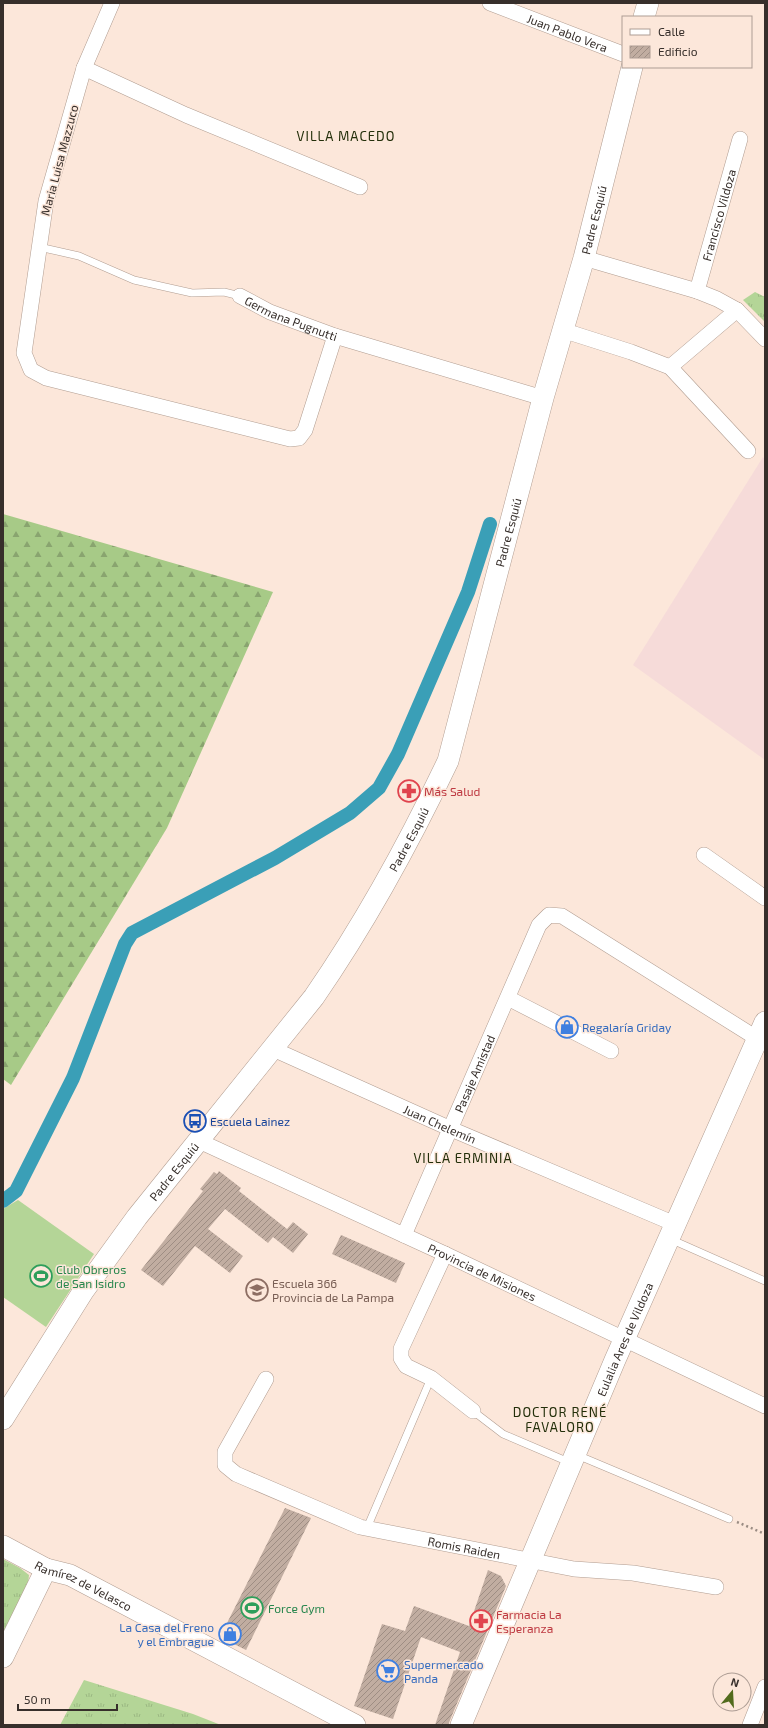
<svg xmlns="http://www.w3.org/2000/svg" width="768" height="1728" viewBox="0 0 768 1728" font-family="'Exo 2',sans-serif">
  <defs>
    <pattern id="grass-tufts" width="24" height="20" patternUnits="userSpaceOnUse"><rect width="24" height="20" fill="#b4d597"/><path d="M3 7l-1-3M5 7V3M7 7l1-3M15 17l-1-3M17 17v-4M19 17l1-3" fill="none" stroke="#9bb782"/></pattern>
    <pattern id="forest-firs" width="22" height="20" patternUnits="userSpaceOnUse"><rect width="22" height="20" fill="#a7ca87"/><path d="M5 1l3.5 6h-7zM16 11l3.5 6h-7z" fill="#89a46f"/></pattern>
    <pattern id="building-hatch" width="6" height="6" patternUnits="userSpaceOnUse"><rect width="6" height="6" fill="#c1ada1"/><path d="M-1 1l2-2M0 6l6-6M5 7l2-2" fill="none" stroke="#9e8d83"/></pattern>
  </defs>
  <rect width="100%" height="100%" fill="#fce7da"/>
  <path fill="#f6dbd9" d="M763,457L765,460V760L633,665Z"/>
  <g fill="url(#grass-tufts)">
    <path d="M755,292L765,297V322L743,300Z"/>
    <path d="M3,1559L20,1568L29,1575L28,1584L3,1633Z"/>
    <path d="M84,1680L193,1714L221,1725H60Z"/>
  </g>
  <path fill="url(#forest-firs)" d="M3,514L273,592L167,828L11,1085L3,1079Z"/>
  <path fill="#b4d597" d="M18,1200L94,1254L46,1327L3,1297V1209Z"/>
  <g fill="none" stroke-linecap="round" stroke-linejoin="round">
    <path stroke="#3a9fb7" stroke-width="14" d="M3,1201L16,1191L73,1078L125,944L132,933L275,858L350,813L379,788L398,754L468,592L490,524"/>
  </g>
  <g fill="url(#building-hatch)">
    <path d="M219,1171L241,1188L239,1191L287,1229L293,1222L308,1234L293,1253L273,1237L268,1243L225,1209L208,1229L243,1256L230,1273L195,1246L163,1286L141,1270L203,1191L200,1189L214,1172L217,1174Z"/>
    <path d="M341,1235L405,1263L396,1283L332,1254Z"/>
    <path d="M285,1508L311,1518L246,1650L220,1637Z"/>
    <path d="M488,1570L501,1576L506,1586L448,1725H435L460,1652L421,1637L393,1719L354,1706L382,1624L405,1631L414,1606L469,1626Z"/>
  </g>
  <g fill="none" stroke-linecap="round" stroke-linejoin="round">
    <g stroke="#b19d91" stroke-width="8">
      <g id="lane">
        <path d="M39,247L79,256L134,280L192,293L224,292L240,296"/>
        <path d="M670,1239L765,1281"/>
        <path d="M473,1411L503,1434L571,1463"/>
        <path d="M577,1455L729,1519"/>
        <path d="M367,1528L431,1378"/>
      </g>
    </g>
    <g stroke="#b19d91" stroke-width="16">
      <g id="street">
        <path d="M112,3L84,68L46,201L24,353L31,370L46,378L290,439L299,438L305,430L335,336"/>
        <path id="s1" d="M490,3L623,54"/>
        <path d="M84,68L186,115L360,187"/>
        <path d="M584,258L697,291L717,299L737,310L765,339"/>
        <path id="s2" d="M697,291L740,139"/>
        <path id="s3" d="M240,296L270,312L335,336L543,398"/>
        <path d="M562,330L631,352L670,367L748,451"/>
        <path d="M670,367L737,310"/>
        <path d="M704,855L765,898"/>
        <path d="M508,998L611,1051"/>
        <path id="s4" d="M273,1049L451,1129L675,1224"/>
        <path id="s5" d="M199,1141L445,1254L765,1406"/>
        <path id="s6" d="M404,1235L539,925L549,915L562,916L758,1039"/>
        <path d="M445,1254L401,1349V1358L406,1366L431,1378L473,1411"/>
        <path id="s7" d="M266,1379L225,1452V1465L236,1474L360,1527L574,1569L633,1573L716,1587"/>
        <path d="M750,1725L765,1687"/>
      </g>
    </g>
    <g stroke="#b19d91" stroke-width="22">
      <g id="secondary">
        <path d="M644,17L648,3"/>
        <path id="s8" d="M3,1419L84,1290L137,1217L314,997C365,923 409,843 448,761L543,398L584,258L632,67"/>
        <path id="s9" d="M3,1546L46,1569L70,1575L355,1725"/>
        <path d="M3,1657L46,1569"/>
        <path id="s10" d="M461,1725L615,1360L765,1022"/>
      </g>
    </g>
    <path stroke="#9a8c83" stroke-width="2.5" stroke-dasharray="2 3" stroke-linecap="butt" d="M737,1522L765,1534"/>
    <use href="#lane" stroke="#fff" stroke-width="7"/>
    <use href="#street" stroke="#fff" stroke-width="15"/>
    <use href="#secondary" stroke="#fff" stroke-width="21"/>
  </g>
  <defs>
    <g id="pharmacy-ring" transform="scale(1.15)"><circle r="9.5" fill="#fce7da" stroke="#e0444e" stroke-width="1.5"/><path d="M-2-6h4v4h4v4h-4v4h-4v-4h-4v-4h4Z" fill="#e0444e"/></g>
    <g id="shop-ring" transform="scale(1.15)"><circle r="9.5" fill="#fce7da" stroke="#3f7fe0" stroke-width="1.5"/><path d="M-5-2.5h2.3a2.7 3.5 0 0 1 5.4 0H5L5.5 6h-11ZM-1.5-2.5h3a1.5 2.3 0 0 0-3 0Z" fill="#3f7fe0"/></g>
    <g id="bus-ring" transform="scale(1.15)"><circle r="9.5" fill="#fce7da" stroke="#1a4fb4" stroke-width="1.5"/><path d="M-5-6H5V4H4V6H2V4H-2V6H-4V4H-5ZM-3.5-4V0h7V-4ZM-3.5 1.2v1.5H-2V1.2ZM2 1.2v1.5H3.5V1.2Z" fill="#1a4fb4"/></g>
    <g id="stadium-ring" transform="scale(1.15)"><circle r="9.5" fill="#fce7da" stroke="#2e9e5b" stroke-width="1.5"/><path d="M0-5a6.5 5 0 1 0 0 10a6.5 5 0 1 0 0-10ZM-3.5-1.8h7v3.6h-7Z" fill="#2e9e5b"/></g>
    <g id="school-ring" transform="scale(1.15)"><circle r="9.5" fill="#fce7da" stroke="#8d6e63" stroke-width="1.5"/><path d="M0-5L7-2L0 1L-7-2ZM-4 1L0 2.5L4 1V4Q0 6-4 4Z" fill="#8d6e63"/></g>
    <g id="supermarket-ring" transform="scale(1.15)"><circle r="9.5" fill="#fce7da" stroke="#3f7fe0" stroke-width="1.5"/><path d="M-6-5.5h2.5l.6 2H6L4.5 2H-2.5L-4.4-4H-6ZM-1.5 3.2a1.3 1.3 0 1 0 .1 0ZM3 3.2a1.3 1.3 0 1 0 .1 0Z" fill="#3f7fe0"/></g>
  </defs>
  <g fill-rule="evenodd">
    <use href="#pharmacy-ring" x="409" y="791"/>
    <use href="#shop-ring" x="567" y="1027"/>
    <use href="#bus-ring" x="195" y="1121"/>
    <use href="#stadium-ring" x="41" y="1276"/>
    <use href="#school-ring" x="257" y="1290"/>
    <use href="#stadium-ring" x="252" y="1608"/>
    <use href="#pharmacy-ring" x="481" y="1621"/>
    <use href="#shop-ring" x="230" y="1634"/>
    <use href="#supermarket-ring" x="388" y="1671"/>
  </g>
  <g text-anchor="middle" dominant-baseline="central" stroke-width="3" stroke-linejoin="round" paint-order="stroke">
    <g font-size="12" fill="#372f2b" stroke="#fce7da">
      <text stroke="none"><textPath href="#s1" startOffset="83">Juan Pablo Vera</textPath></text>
      <text transform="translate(59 160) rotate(-75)">Maria Luisa Mazzuco</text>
      <text stroke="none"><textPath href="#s2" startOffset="79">Francisco Vildoza</textPath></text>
      <text stroke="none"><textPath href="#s8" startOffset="1357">Padre Esquiú</textPath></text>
      <text stroke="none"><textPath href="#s3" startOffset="56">Germana Pugnutti</textPath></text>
      <text stroke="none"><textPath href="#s8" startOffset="1033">Padre Esquiú</textPath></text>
      <text stroke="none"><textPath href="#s8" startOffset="709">Padre Esquiú</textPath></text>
      <text stroke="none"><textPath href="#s6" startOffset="176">Pasaje Amistad</textPath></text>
      <text stroke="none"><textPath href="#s4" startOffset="183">Juan Chelemín</textPath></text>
      <text stroke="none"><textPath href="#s8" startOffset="301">Padre Esquiú</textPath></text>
      <text stroke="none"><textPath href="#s5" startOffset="312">Provincia de Misiones</textPath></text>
      <text stroke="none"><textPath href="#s10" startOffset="419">Eulalia Ares de Vildoza</textPath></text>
      <text stroke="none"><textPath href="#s7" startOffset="352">Romis Raiden</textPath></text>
      <text stroke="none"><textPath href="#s9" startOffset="90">Ramírez de Velasco</textPath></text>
    </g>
    <g font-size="12" fill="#be3a42" stroke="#fce7da" text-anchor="start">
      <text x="424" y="791">Más Salud</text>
      <text x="496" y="1614">Farmacia La<tspan x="496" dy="14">Esperanza</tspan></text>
    </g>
    <g font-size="12" fill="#366cbe" stroke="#fce7da" text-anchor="start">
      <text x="582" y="1027">Regalaría Griday</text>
      <text x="214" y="1627" text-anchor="end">La Casa del Freno<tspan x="214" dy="14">y el Embrague</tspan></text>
      <text x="404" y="1664">Supermercado<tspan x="404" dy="14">Panda</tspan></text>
    </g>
    <g font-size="12" fill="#164399" stroke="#fce7da" text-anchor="start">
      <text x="210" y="1121">Escuela Lainez</text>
    </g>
    <g font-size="12" fill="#27864d" stroke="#fce7da" text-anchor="start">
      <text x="56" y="1269">Club Obreros<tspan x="56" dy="14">de San Isidro</tspan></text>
      <text x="268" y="1608">Force Gym</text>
    </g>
    <g font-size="12" fill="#785e54" stroke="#fce7da" text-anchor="start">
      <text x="272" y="1283">Escuela 366<tspan x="272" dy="14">Provincia de La Pampa</tspan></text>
    </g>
    <g font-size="13" letter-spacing="1" fill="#232f0a" stroke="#fce7da">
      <text x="346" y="136">VILLA MACEDO</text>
      <text x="463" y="1158">VILLA ERMINIA</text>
      <text x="560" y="1412">DOCTOR RENÉ<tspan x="560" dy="15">FAVALORO</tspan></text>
    </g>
  </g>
  <rect width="768" height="1728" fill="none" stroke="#372f2b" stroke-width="8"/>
  <rect x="622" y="16" width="130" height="52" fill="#fce7da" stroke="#ad9d94"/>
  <rect x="630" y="29" width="20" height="6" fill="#ffffff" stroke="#ad9d94"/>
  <text x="658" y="36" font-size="12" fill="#372f2b">Calle</text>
  <rect x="630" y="46" width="20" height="12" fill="url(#building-hatch)" stroke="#ad9d94"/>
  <text x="658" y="56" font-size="12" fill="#372f2b">Edificio</text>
  <g transform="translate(732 1692) rotate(18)"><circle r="19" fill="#fce7da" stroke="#ad9d94"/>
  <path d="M0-3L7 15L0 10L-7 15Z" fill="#526b1d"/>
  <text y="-6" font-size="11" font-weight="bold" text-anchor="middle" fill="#372f2b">N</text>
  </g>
  <path d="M18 1704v6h99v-6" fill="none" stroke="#372f2b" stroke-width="2"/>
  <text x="24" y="1704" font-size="12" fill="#372f2b" stroke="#fce7da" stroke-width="3" paint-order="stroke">50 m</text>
</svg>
